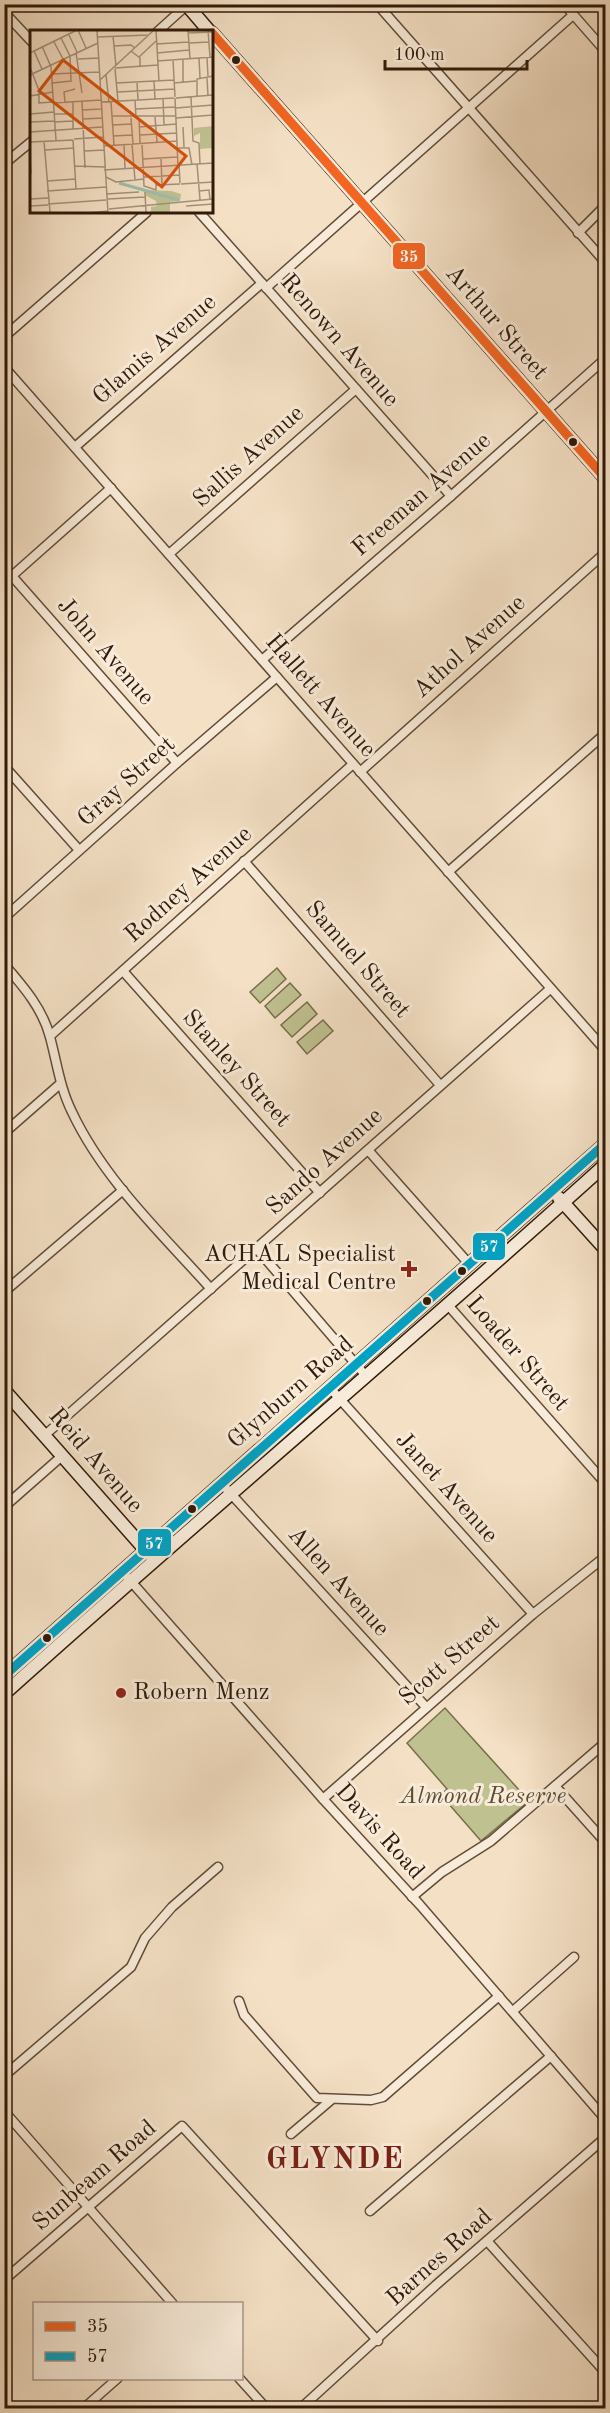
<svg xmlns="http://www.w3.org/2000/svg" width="610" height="2413" viewBox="0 0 610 2413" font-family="'Old Standard TT',serif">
  <rect width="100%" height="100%" fill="#f4e0c5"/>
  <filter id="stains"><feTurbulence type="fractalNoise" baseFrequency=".00333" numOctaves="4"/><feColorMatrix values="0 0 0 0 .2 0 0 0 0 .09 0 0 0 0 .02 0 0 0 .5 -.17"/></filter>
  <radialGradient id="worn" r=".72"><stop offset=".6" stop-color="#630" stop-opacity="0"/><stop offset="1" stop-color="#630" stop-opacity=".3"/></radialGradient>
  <g fill="#c0c191" stroke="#786e4d" stroke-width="1.5">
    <path d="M277,968L286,979L260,1003L250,992Z"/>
    <path d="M290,983L301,995L275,1018L265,1006Z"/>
    <path d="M307,1002L317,1014L292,1037L281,1025Z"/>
    <path d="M323,1020L333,1031L307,1054L297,1042Z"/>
    <path d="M445,1708L529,1801L481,1841L441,1795L447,1789L407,1743Z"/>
  </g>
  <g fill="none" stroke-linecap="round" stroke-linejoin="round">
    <g stroke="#614c38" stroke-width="11">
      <g id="street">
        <path d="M377,4L606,263"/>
        <path d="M564,4L606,52"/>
        <path d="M4,12L32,42"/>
        <path d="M157,32L187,5"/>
        <path d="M4,164L32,141"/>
        <path d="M199,212L451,496"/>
        <path d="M578,233L606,205"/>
        <path d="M266,288L573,15"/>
        <path d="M4,337L147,212"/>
        <path d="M4,367L606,1051"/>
        <path d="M75,447L262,283"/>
        <path d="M169,554L356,389"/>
        <path d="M4,567L177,763"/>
        <path d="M4,583L111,488"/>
        <path d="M262,660L451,496L606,358"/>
        <path d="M4,766L79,850"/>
        <path d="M360,772L606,552"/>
        <path d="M244,861L440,1085"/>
        <path d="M448,872L606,733"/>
        <path d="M4,918L177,763L277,677"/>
        <path d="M4,964C23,986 43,1009 50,1037C57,1063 60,1088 72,1112C104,1180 162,1234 211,1289"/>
        <path d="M123,971L320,1193"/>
        <path d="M50,1036L353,764"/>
        <path d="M4,1133L60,1084"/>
        <path d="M368,1150L470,1265"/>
        <path d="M257,1249L366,1376"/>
        <path d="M4,1292L123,1190"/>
        <path d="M447,1304L606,1484"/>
        <path d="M330,1388L533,1614"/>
        <path d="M45,1435L550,989"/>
        <path d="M221,1483L426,1707"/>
        <path d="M4,1507L62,1456"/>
        <path d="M128,1578L323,1799L420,1905L606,2120"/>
        <path d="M555,1786L606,1843"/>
        <path d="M323,1799L533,1614L606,1556"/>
        <path d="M412,1897L442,1872L491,1841L606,1742"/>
        <path d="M239,2001L244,2015L317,2098L371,2100L383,2097L499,1996"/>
        <path d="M513,2011L574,1957"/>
        <path d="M4,2076L131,1967L145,1938L172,1907L218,1867"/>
        <path d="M4,2111L173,2304"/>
        <path d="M291,2134L331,2100"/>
        <path d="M370,2211L551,2056"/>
        <path d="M488,2242L606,2373"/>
        <path d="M4,2280L182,2126L378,2341"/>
        <path d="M239,2378L266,2408"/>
        <path d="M84,2408L118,2378"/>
        <path d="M301,2408L436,2285L606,2137"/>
      </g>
    </g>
    <g stroke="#301a09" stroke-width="15">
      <g id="secondary">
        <path d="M186,4L210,32"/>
        <path d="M212,33L606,479"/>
        <path d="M559,1198L606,1250"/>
        <path d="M4,1390L149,1554"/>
        <path d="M4,1676L606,1143"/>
        <path d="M4,1694C203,1515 408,1343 606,1164"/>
      </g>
    </g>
    <use href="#street" stroke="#f8ebd9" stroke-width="8"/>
    <use href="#secondary" stroke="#f8ebd9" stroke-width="12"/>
    <g stroke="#f8ebd9" stroke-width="14">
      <path id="bus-1" d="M212,33L606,479"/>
    </g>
    <g stroke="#f8ebd9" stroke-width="14">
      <path id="bus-2" d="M4,1676L606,1143"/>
    </g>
    <use href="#bus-1" stroke="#f26522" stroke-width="9"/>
    <use href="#bus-2" stroke="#02a2c4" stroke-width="9"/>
  </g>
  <g fill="#301a09" stroke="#f8ebd9" stroke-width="2">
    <circle cx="236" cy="60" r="5"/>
    <circle cx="573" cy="442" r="5"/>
    <circle cx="462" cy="1271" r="5"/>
    <circle cx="427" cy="1301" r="5"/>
    <circle cx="192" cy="1509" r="5"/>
    <circle cx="47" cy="1638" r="5"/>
  </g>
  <g fill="#8f2418" stroke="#f8ebd9" stroke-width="2">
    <path d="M406 1260h6v6h6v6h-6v6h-6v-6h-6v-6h6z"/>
    <circle cx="121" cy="1693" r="6"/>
  </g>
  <g text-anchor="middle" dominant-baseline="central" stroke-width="6" stroke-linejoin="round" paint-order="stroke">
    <g font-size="24" fill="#301a09" stroke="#f8ebd9">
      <text transform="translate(496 323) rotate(49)">Arthur Street</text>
      <text transform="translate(339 341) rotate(49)">Renown Avenue</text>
      <text transform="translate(155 350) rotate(-41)">Glamis Avenue</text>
      <text transform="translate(249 457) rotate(-42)">Sallis Avenue</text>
      <text transform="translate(422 495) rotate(-41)">Freeman Avenue</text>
      <text transform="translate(470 647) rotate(-42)">Athol Avenue</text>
      <text transform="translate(105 652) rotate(49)">John Avenue</text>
      <text transform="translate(320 696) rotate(49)">Hallett Avenue</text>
      <text transform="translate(127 782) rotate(-42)">Gray Street</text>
      <text transform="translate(189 885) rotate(-42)">Rodney Avenue</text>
      <text transform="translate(357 960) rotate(49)">Samuel Street</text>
      <text transform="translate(236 1069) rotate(48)">Stanley Street</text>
      <text transform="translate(325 1162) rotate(-42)">Sando Avenue</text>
      <text transform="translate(517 1354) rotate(49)">Loader Street</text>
      <text transform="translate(291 1393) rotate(-41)">Glynburn Road</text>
      <text transform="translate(95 1461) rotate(49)">Reid Avenue</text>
      <text transform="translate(446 1488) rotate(48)">Janet Avenue</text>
      <text transform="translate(338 1582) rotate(48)">Allen Avenue</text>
      <text transform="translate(450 1661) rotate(-41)">Scott Street</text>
      <text transform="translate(379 1832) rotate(48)">Davis Road</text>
      <text transform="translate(95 2176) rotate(-41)">Sunbeam Road</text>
      <text transform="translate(440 2258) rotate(-42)">Barnes Road</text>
    </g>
    <g font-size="24" fill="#301a09" stroke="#f8ebd9" text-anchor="end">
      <text x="396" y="1255">ACHAL Specialist<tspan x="396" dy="28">Medical Centre</tspan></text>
      <text x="133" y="1693" text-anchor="start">Robern Menz</text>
    </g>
    <g font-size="24" font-style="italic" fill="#5b4c32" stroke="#f8ebd9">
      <text x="483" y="1797">Almond Reserve</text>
    </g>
    <g font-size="30" font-weight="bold" letter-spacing="1.5" fill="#7a1f14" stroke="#f8ebd9">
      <text x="335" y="2160">GLYNDE</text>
    </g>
  </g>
  <g transform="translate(30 30)">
    <rect width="183" height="183" fill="#f4e0c5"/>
    <path d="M183,96V118L170,119V103L164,106V98ZM115,160L141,161L151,164L150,171L140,172V183H121V177L127,176L126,171L115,165Z" fill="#c0c191"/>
    <path fill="none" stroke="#9dbeae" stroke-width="3" d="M89,153L149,170"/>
    <path fill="none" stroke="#a6917a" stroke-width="1.5" d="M48,0L56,18M67,0L78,183M126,0L129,51M158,0L160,29M178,0L180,27M158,3L183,2M39,5L47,22M83,6L86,36M67,7L119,5M24,12L33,29M159,13L179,12M126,14L159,12M12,16L21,37L26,110M84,16L101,15L105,18M4,21L12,39M101,21L110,28V36M0,23L47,0M46,23L52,63M127,23L159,20M109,27L126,11M169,28L170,48M177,28L178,46M48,29L69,28M143,30L145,67M127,31L183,27M0,37L10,63M85,38L128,35M85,39L88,71M21,44L69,42M0,45L68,13M76,45L79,72M177,48L178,66M70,50L124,0M124,51L125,69M107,52L108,70M153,52V29M22,53L41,51L40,26L31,8M86,53L144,50M144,53L166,51M87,62L145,59M9,63V73L23,72M183,65V85M0,66L23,62M167,66V49L183,46M161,67L163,111L169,113L170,134M133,68L134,95M145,68L148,136M146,68L183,65M105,70L106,88M52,71L55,138M35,72L34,62L45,59M43,72V99M72,72L144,68M81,72L84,115M23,73L71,70M146,78L183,75M106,79L145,77M52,80L71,79M0,84L24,82M24,84H43M82,86H146M125,87L127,112M101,88L103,114M109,88L110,113M146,88L183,85M53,89L72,88M0,92L24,91M24,92L43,91M82,95L102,94M109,97L146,94M153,97L154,117M0,102L72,97M110,105L147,103M83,106L102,105M44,109L73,107M43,110L46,159M14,111L20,182M0,112L43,110M112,113L114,156L126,160V154M94,114L95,139M102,114L105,150M74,116L147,111M148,118H159L162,135M15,120L44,118M55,121L74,120M0,123L1,144M131,128L132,155M113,129L147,127M167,134L170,170M149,135L150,153M45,136L75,137M74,140L183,133M76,147L86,152L114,149M114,147L150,145M121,147L127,155L150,154M17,151L46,149M151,154L183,152M17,161L76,157M169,161L179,160L180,170M115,162L116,183M76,164L109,162M0,169L18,168M78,169L115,167M18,174L76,170M0,176L18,175M156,176L183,174M79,179L183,169M59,183L78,181"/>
    <path fill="#d6530c" fill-opacity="0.15" stroke="#d6530c" stroke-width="3" d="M33,30L156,126L132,157L9,61Z"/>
    <rect width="183" height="183" fill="none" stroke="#301a09" stroke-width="3"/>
  </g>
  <g stroke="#f8ebd9" stroke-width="2">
    <rect x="392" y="242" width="34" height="28" rx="6" fill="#f26522"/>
    <rect x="472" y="1232" width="34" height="29" rx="6" fill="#02a2c4"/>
    <rect x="137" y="1528" width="35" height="29" rx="6" fill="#02a2c4"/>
  </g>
  <g font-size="16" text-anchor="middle" font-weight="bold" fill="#fff">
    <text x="409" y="262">35</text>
    <text x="489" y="1252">57</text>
    <text x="154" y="1549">57</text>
  </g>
  <rect width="610" height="2413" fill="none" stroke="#f4e0c5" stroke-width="24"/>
  <rect x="6" y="6" width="598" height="2401" fill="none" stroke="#301a09" stroke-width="3"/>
  <rect x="12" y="12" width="586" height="2389" fill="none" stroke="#301a09" stroke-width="1.5"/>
  <rect x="33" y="2302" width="210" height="78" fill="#f8ebd9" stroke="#a89786" stroke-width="1.5"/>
  <rect x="45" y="2322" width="30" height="9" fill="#f26522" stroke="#a89786" stroke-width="1.5"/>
  <text x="87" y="2332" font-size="18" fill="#301a09">35</text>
  <rect x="45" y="2352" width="30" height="9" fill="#02a2c4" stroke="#a89786" stroke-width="1.5"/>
  <text x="87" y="2362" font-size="18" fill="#301a09">57</text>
  <path d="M385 60v9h142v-9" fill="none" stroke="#301a09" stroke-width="3"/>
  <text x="394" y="60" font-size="18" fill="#301a09" stroke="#f8ebd9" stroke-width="4.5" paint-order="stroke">100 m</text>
  <rect width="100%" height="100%" filter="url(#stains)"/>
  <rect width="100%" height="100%" fill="url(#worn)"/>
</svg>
